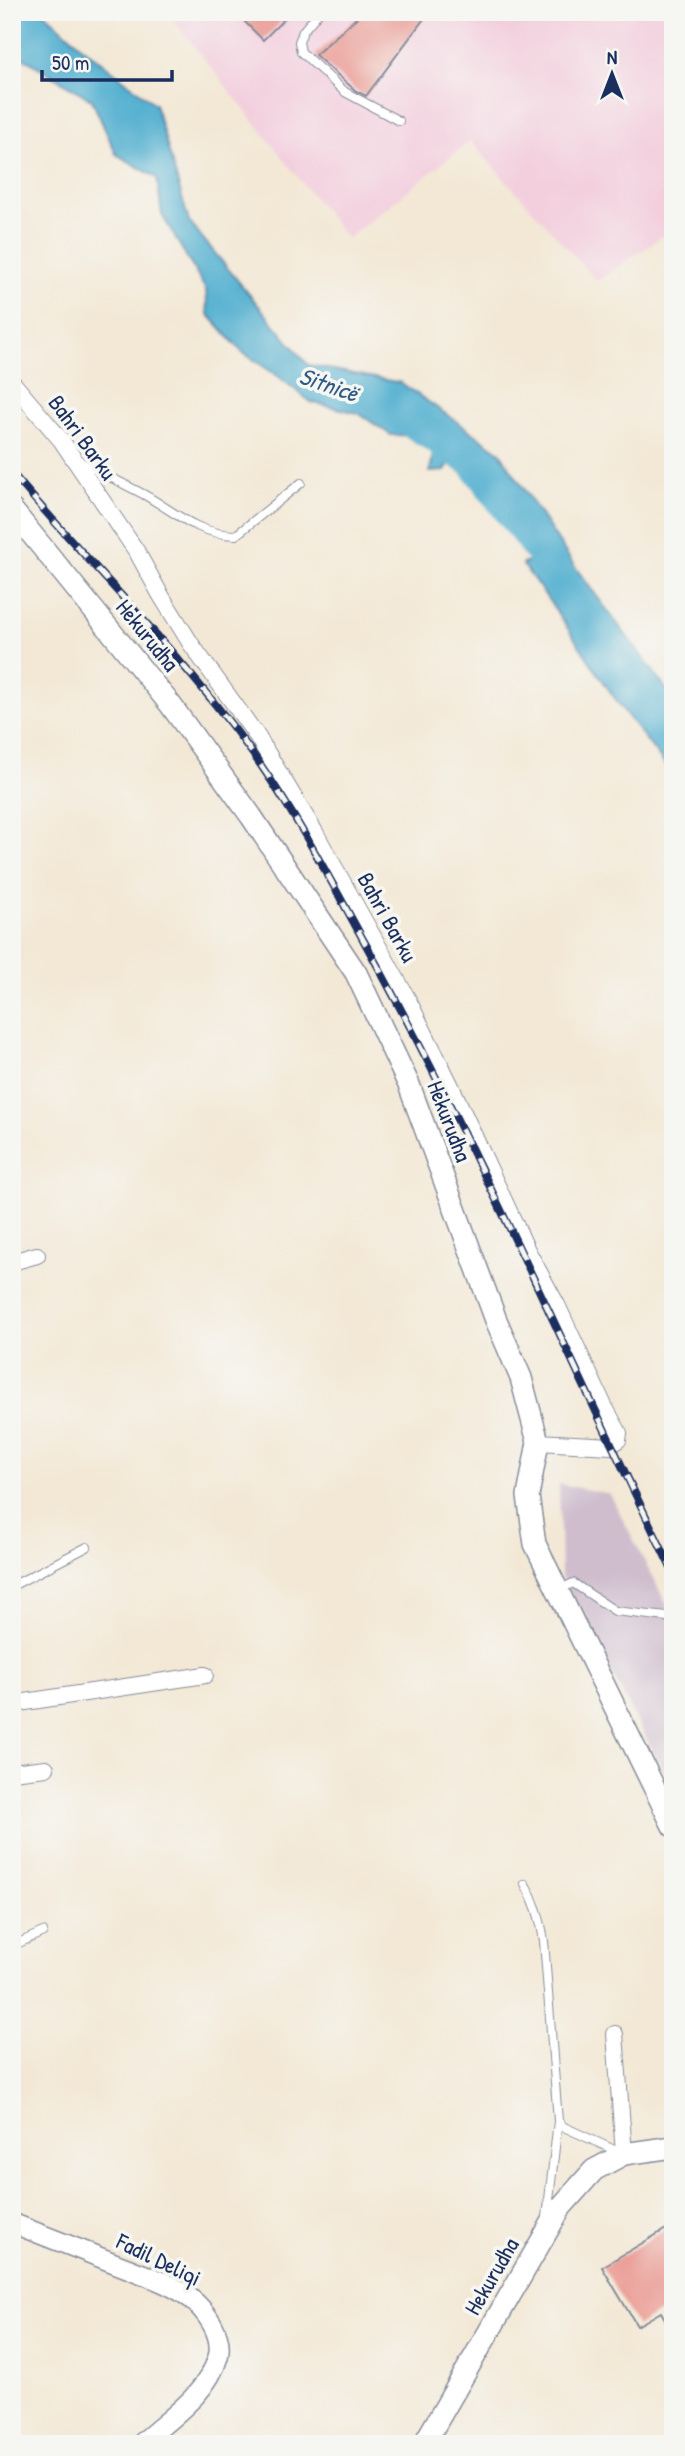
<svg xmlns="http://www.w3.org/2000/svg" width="685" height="2456" viewBox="0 0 685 2456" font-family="'Patrick Hand',sans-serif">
  <rect width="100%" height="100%" fill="#f6f6f2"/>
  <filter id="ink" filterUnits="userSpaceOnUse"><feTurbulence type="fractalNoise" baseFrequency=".0143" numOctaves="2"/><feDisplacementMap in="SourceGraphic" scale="14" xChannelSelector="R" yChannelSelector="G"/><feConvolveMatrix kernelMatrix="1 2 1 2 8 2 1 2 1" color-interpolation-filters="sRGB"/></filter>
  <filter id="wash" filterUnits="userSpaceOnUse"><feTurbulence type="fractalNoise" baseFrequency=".00686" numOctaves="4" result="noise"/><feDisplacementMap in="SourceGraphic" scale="28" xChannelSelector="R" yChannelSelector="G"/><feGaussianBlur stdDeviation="1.57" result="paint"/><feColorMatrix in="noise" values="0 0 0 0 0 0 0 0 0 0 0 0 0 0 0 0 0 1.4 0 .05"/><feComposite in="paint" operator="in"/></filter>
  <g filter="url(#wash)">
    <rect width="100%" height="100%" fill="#f3e8d5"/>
    <path fill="#f3cfde" d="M167,12H673V229L597,281L470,141L347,239Z"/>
    <path fill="#cfbdce" d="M559,1484L610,1494L673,1617V1789L561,1577Z"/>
    <path fill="#50aecf" stroke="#366e96" stroke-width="2" d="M12,12H44L82,47L155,104L189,222L308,365L401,383L499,451L575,567L673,698V776C657,753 640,733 624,711C589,663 559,611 522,564L540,558V534L514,507L494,514L480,479L451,459L445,471L430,472L436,436L391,435L358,413L311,402L278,376L242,352L208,314L206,290L162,215L157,178L116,154L92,100L12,51Z"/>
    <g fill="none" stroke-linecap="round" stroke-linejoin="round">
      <path stroke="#50aecf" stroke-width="32" d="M397,412L473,462L566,586"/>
    </g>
    <g id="blocks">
      <g fill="#e9938b">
        <path d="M235,12H291L263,40Z"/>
        <path d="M363,12H429L366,96L356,91L315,55Z"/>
        <path d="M673,2225V2333L661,2312L637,2326L602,2267Z"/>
      </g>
    </g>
  </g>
  <g filter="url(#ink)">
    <use href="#blocks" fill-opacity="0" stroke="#878c9a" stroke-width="2"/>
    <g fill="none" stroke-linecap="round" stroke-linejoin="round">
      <g stroke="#878c9a" stroke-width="10">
        <g id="service">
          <path d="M319,12L303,31L299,42L301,52L345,92L399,121"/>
          <path d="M670,12L673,15"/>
          <path d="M673,95V107"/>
          <path d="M79,461C100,472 122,483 143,494C176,512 195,534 236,535L301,483"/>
          <path d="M12,1586L87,1547"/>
          <path d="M559,1590L573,1583L615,1611L667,1617L673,1621"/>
          <path d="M525,1884C536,1902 541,1920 544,1941L558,2121L564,2127L621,2153"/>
          <path d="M12,1946L43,1932"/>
          <path d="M547,2217L558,2121"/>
        </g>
      </g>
      <g stroke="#878c9a" stroke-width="18">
        <g id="minor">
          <path d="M12,382L61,440L137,552L160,594L191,644L257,736L316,834L407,998L450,1084L527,1250L557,1305L604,1406L619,1433L618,1440L611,1446L538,1442"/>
          <path d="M12,1262L37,1255"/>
          <path d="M12,1704L205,1675"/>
          <path d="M12,1772L46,1768"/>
          <path d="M615,2034L624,2154"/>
        </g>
      </g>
      <g stroke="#878c9a" stroke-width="22">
        <path id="tertiary" d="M12,2223C50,2238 89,2253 127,2268C147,2276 172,2284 190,2298C206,2311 224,2335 218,2357C207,2395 168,2419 141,2444"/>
      </g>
      <g stroke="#878c9a" stroke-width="24">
        <g id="secondary">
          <path d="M12,510L170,704L251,816L356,973L409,1085L496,1320L521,1378L538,1442L528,1496L535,1544L673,1826"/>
          <path d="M424,2444L561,2207L594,2170L624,2154L673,2147"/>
        </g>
      </g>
      <path stroke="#878c9a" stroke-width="3.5" stroke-dasharray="2 5" stroke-linecap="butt" d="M157,658L175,650"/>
      <use href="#service" stroke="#fff" stroke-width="8"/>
      <use href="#minor" stroke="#fff" stroke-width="16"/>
      <use href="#tertiary" stroke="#fff" stroke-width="19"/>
      <use href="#secondary" stroke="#fff" stroke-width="21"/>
      <g stroke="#1b2f5e" stroke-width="8">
        <path id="rail" d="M12,473C94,570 187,659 260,764C299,820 332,883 365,943C478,1147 570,1363 673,1572"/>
      </g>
      <use href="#rail" stroke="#f6f6f2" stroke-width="5" stroke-dasharray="16" stroke-linecap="butt"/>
    </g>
  </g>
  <g text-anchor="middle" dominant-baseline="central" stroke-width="7" stroke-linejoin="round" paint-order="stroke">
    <g font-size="23" fill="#1b2f5e" stroke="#f6f6f2">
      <text transform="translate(83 437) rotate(54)">Bahri Barku</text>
      <text transform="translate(148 635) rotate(51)">Hekurudha</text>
      <text transform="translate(388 917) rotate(61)">Bahri Barku</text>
      <text transform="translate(450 1121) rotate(69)">Hekurudha</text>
      <text transform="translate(159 2259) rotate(26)">Fadil Deliqi</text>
      <text transform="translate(491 2276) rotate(-60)">Hekurudha</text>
    </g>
    <g font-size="24" font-style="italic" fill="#2e5b86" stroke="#f6f6f2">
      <text transform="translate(329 384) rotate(19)">Sitnicë</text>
    </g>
  </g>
  <rect width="685" height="2456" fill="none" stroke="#f6f6f2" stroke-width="42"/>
  <g transform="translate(612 74)" stroke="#f6f6f2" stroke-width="5" paint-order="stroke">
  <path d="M0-5L12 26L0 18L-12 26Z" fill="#1b2f5e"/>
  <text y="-10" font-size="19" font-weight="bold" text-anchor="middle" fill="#1b2f5e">N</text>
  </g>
  <path d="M42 70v10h130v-10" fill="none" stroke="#1b2f5e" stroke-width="3.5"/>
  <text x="52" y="70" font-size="21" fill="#1b2f5e" stroke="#f6f6f2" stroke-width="5" paint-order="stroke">50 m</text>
</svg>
